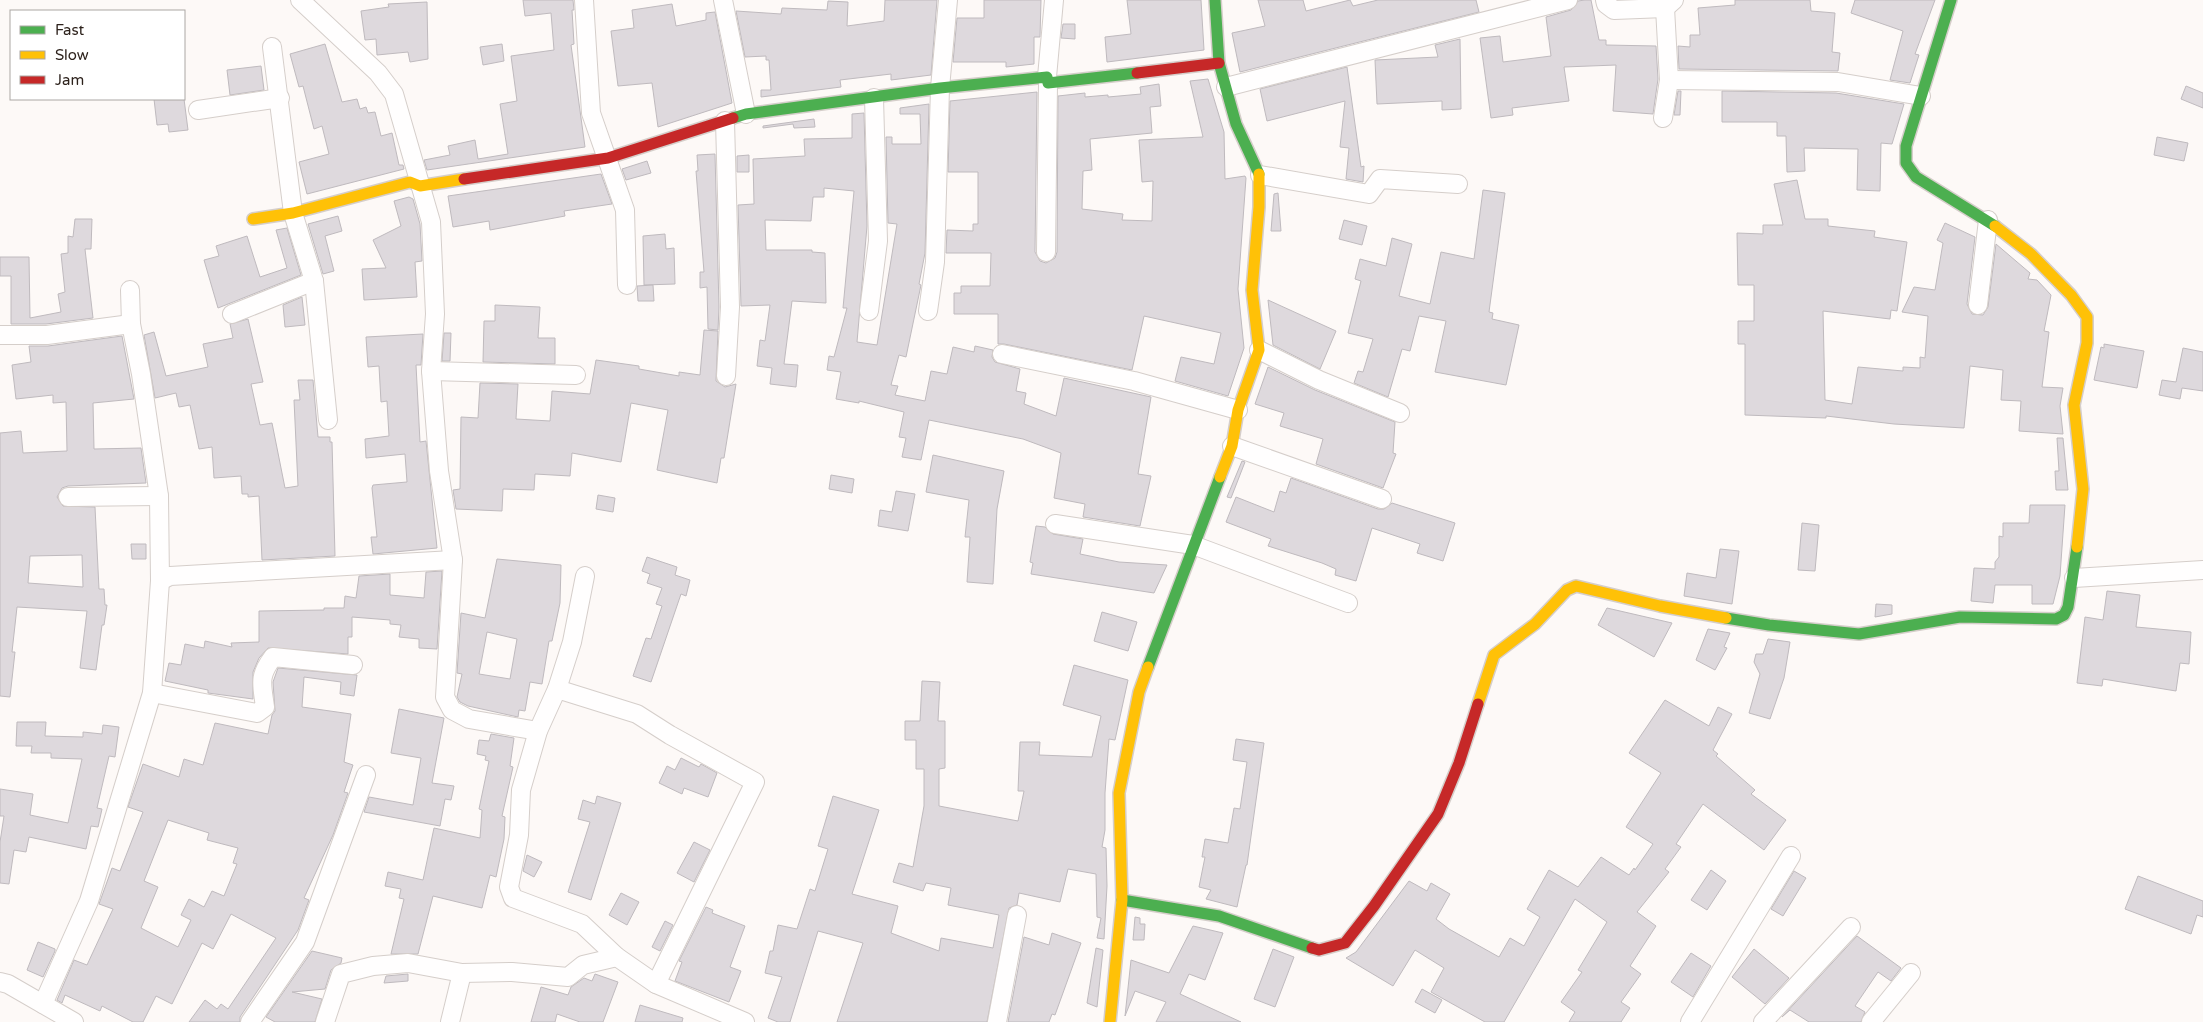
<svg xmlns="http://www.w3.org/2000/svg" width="2203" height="1022" viewBox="0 0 2203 1022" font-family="'Varela Round',sans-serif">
  <rect width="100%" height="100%" fill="#fdf9f7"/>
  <g fill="#ded9dd" stroke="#bfbabe" fill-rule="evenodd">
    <path d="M523,0H573L574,10H572L574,44L571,45L585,147L427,170L424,160L450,155L448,146L475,140L478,159L508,154L500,104L517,101L511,56L554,50L551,13L525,16Z"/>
    <path d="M885,0H937L931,75L891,80V74L840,80L841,87L761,97V90H771L769,60H766V56L745,57L736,11L781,14L782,8L827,10L828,1L848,2L847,26L884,21Z"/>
    <path d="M984,0H1041L1040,37H1034V64L1006,67V62H953L957,18H984Z"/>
    <path d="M1127,0H1201L1204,50L1107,62L1105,37L1131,34Z"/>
    <path d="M1258,0H1303L1306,11L1350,0L1353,6L1378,0H1476L1479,12L1240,72L1232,33L1265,26Z"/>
    <path d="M1585,0H1591L1599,40H1606V45L1656,46L1658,79L1653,114L1613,111L1616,65L1564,67L1569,101L1512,108L1513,115L1491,118L1480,38L1500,36L1503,62L1551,56L1546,17L1571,10L1578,1Z"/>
    <path d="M1735,0H1810L1811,11L1835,13L1832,52L1840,53L1838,71L1679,69L1678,46L1690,47V35H1700L1698,8L1735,5Z"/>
    <path d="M1855,0H1935L1915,54L1919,55L1910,83L1890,80L1903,31L1851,13Z"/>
    <path d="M427,2L428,59L410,62L408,52L377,55L376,39L365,40L361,11L389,7L388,4Z"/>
    <path d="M672,4L676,26L706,20V13L715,12L732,103L658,127L652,83L618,86L611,31L634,28L632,10Z"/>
    <path d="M1063,24H1075V39L1061,38Z"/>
    <path d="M1460,39L1461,109L1442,110V101L1377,104L1375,60L1438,57L1435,45Z"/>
    <path d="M325,44L342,102L357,99L360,109L366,107L368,113L375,112L381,136L392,133L399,165H403L404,169L307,194L299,162L329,154L322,126L314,129L303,86L299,87L290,54Z"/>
    <path d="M502,44L504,61L483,65L480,47Z"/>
    <path d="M261,66L264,90L230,95L227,70Z"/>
    <path d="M1347,67L1361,167L1364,166L1363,182L1346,179L1349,148L1340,147L1345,101L1267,121L1260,89Z"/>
    <path d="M1208,79L1224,132L1225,179L1245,176L1246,178L1238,289L1244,348L1228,396L1175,381L1181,357L1214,364L1221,333L1144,316L1132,370L1004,344H998V314H954V293H961V286H990L991,253H946L947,230L973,231V224H978V172H948L950,101L1037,92L1035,252L1040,261L1046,263L1055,258L1057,252L1058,96L1085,93V97L1108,95V97L1141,94L1140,87L1159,84L1161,106L1150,107L1152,133L1090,139L1092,170L1083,171L1082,209L1123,214L1122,220L1152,221L1153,181L1142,182L1139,140L1203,137L1190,81Z"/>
    <path d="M2186,86L2203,93V108L2181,99Z"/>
    <path d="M1678,91H1681L1680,115H1674Z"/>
    <path d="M1722,91L1836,93L1904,104L1892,144L1881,143L1880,191L1857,190L1858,149L1804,148L1805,171L1787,172L1786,136H1777V122H1722Z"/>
    <path d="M154,99H184L188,130L169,132L168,124L157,125Z"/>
    <path d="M929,104L925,253L919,284L921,285L906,357L899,355L891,385L898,386L895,395L925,401L931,371L947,374L953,347L974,352L975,346L993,350L992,357L995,362L1020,369L1016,391L1026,393L1024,404L1056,416L1064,378L1151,397L1138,474L1151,476L1140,526L1083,517L1085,504L1054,498L1061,453L1023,439L929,420L921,460L902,457L906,438L899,437L904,412L859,401V403L836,399L841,372L827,370L829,356L834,357L847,308H843L854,191L824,188V197H813L811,221L765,220L766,250H812V252L825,253L826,303L792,301L784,364L798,365L796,387L770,384L772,368L757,366L760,340L765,341L770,305L741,306L738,205L754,204L753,159L805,156L804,139L852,138V114L864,113L867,226L857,342L877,345L897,224L888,223L886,137H892V144H921L920,114H900V108Z"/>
    <path d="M814,119L815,127L794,128L793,124L763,128V126Z"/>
    <path d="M2157,137L2188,143L2184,161L2154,155Z"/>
    <path d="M715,154L719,307L718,330L708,329L707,287L700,288V272H704L696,171H698L697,155Z"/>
    <path d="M749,155V172H737V156Z"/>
    <path d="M647,161L651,173L626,180L622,169Z"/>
    <path d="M601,174L612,204L564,211L565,216L490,230L489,221L453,227L448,196Z"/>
    <path d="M1797,180L1805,219H1828V226L1875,231L1874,237L1907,242L1897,311L1891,310L1890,319L1823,311L1825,400L1852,404L1858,367L1903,371V367L1920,368V357L1925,358L1928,316L1902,312L1914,287L1935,290L1943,243L1937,240L1945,223L1975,237L1967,304L1972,314L1983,315L1988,307L1996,244L2030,273L2028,279L2037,280L2051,295L2044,331L2049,332L2042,387L2063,388L2060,406L2063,434L2019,431L2021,401L2001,400L2003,370L1970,366L1964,428L1894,424L1826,416V418L1745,415V344H1738V321H1754V285H1738L1737,233L1763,234V225H1783L1774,184Z"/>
    <path d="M1483,190L1505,193L1489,312L1493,313L1492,319L1519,325L1506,385L1435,372L1446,321L1419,316L1410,351L1402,349L1388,397L1354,383L1358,371L1363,372L1373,339L1348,333L1361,281L1355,279L1360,259L1386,266L1392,238L1412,244L1399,296L1430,304L1441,252L1474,259Z"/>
    <path d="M1278,193L1281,231H1271L1274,194Z"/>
    <path d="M409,197L413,199L420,224L422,261L415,262L417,297L364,300L362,269L386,268L373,240L401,226L394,201Z"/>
    <path d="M338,216L342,231L325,236L334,271L323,274L308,224Z"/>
    <path d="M75,219H92L91,249H85L93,318L46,324H11V276H0V257H29L30,318L61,312L58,294L65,292L61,254L68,253V236L73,237Z"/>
    <path d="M1344,220L1367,226L1362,245L1339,239Z"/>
    <path d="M287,228L301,275L218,308L204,260L219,256L216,246L247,236L260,277L287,268L276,230Z"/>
    <path d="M665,234L666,249L674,248L675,284L644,285L643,236Z"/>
    <path d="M653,285L654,301H638L637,286Z"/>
    <path d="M302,297L305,325L285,327L283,305Z"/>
    <path d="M1268,300L1336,331L1320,369L1273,345Z"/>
    <path d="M495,305L540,307L538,338H555V364L483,362L484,321H495Z"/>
    <path d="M248,319L263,382L251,384L260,425L272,423L285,488L298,486L294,400H300L298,380H313L318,437H330V442H332L335,556L262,560L259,496L248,497V494H242L241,476L214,478L212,447L199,449L190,405L179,407L176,393L155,398L144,335L154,332L166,376L208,367L203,344L233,338L230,324Z"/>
    <path d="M704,330L718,331L716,381L725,387L736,384L724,458H721L717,483L657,470L668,410L631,403L621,462L572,453L570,476L535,474L534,490L503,489L502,511L456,509L453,490L460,489L461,417L478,418L480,383L518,384L516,419L550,421L552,391L590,394L596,360L639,366V369L679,376V372L700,375Z"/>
    <path d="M444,333H451L450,361H442Z"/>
    <path d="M423,334L421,365H416L420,442L426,441L437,548L373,554L371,537H377L372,488L373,485L407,482L405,454L366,458L365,439L389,436L387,401L381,402L379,366L368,367L366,337Z"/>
    <path d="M122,336L134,399L93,403L94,449L141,448L146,483L68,486L62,488L57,497L63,506L95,507L99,589H104L105,605H107L104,625H102L96,670L80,668L87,611L17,607L12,652H15L10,697L0,696V433L21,431L23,453L67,451L66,402L53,403V395L16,399L12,365L31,362L29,346H48ZM82,555L83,587L28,583L30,556Z"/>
    <path d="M2104,344L2144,351L2137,388L2094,380L2101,347L2104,348Z"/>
    <path d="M2183,348L2203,352V391L2182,388L2180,399L2159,395L2162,380L2176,382Z"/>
    <path d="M1268,367L1315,390L1395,422L1393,453L1396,454L1383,488L1316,464L1323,439L1280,426L1284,413L1255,404Z"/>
    <path d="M2057,438H2063L2068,490H2056L2055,471H2059Z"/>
    <path d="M933,455L1004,471L997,509L993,584L967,582L970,537H965L969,500L926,492Z"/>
    <path d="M1242,461L1245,462L1231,498L1227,497Z"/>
    <path d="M831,475L854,479L852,493L829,489Z"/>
    <path d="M1291,478L1378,509H1384L1392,503L1455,523L1443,561L1417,553L1420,544L1372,528L1356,581L1335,575L1336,569L1322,563L1268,546L1271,539L1226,522L1236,497L1274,512L1280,491L1286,493Z"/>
    <path d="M896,491L915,494L908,531L878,526L880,510L892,512Z"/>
    <path d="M598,495L615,498L613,512L596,509Z"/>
    <path d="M2030,505H2065L2060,576L2053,604H2032V585H1995L1993,603L1971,601L1974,568L1995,569V562L1999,557V536L2003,537V523H2029Z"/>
    <path d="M1802,523L1819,525L1815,571L1798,570Z"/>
    <path d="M1036,526L1045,527L1053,534L1083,539L1080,554L1119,562L1167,565L1154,593L1031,574L1033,563L1030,562Z"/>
    <path d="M131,544H146V559H132Z"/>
    <path d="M1720,549L1739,551L1732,604L1684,596L1687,573L1716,578Z"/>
    <path d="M647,557L677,567L675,575L690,580L686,596L681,594L651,682L633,676L646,638L651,639L662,606L656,604L662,588L647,583L650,574L642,571Z"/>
    <path d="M497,559L561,565L560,603L552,641H549L542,684L530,682L525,711L519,710L518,717L468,706L460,702L457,697L462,674L457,673L461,613L485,618ZM487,632L517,639L510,679L479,674Z"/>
    <path d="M442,571L437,649L419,648V639L399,637L401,625L390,624V620L352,617V637H348V654L268,648L259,658L253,672V699L208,693V690L165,681L169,663L181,665L185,644L204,648L205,641L232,647L231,643L259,642V611L324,610V608H344L345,596L356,598L359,576L390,574V595L424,598L426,572Z"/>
    <path d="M2107,591L2140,595L2136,627L2191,632L2189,664L2180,663L2176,691L2103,679L2102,686L2077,683L2085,617L2103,620Z"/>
    <path d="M1876,604L1892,605V614L1875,617Z"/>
    <path d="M1607,608L1672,623L1654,657L1598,625Z"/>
    <path d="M1102,612L1137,622L1128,651L1094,641Z"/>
    <path d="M1708,629L1730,633L1724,647L1727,648L1715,670L1696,660Z"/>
    <path d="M1768,639L1790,642L1784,678L1770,719L1749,713L1760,674L1754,662L1756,654H1763Z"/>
    <path d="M1074,665L1128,680L1115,740L1109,739L1105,793V830L1102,847L1106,848L1107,886L1104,939L1097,938L1101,918L1097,917L1096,874L1068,869L1060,902L1019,893L1017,905L1009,908L987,1022H837L863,943L818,931L790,1022H778L768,1018L782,977L765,973L770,951H773L778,925L797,929L810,889L815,891L828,849L818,846L833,796L879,810L852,894L898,906L891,933L939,951L941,938L993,948L999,915L948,905L951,888L926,883L923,891L893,882L899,863L913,867L924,806V769H916V740H905V721H920L922,681L940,682L938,721H945V768L939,769V806L1018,821L1024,791H1018L1020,742H1040L1039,755L1092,757L1101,716L1063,705Z"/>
    <path d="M278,668L357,675L354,696L340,694L341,682L304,677L302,707L351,714L344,762L353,765L344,792L348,793L333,835L304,898L309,900L298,930L240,1017V1022H189L205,1000L217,1009L221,1004L228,1009L276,938L231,914L213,949L202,943L172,1004L156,996L143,1022H133L102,1006L100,1011L65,995L62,1003L57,1000L74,960L87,965L113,909L99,904L112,868L120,871L143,812L128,807L143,764L179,777L184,759L203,765L215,723L268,734L272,715L275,711L273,682ZM168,820L209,833L207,840L238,848L233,863L237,864L224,896L212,891L204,907L189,899L181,915L191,920L178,947L141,928L158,887L144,881Z"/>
    <path d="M1665,700L1709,726L1718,707L1732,714L1713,750L1718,754L1716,756L1755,790L1751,794L1786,820L1764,850L1703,804L1676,844L1681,847L1665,869L1669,872L1637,912L1656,926L1630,966L1641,974L1621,1002L1630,1008L1621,1022H1569L1575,1012L1561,1002L1582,972L1578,970L1607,922L1575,899L1504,1022H1485L1431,992L1444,968L1415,950L1393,986L1346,958L1356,952L1409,881L1427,891L1431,883L1450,894L1436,919L1449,929L1499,957L1510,938L1524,946L1540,917L1527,909L1549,870L1578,887L1601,857L1629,875L1634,868L1635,870L1653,844L1626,827L1661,773L1629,753Z"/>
    <path d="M399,709L444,718L432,783L454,786L451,800L445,799L440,826L364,812L369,797L413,805L421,758L391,753Z"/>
    <path d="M17,722H46L45,736L83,737V732L102,734L103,725L119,727L115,757L109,756L97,808L102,809L98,827L91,826L86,849L29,837L26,852L14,850L9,884L0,883V842L4,816H0V789L33,794L30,815L68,823L82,759L51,758V753H31L32,746H16Z"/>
    <path d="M491,734L514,738L510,766L513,767L502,816L505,817L504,839L496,877L490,875L482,908L433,896L418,954H391L404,899L399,898L401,889L385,886L388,872L423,880L434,828L480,838L482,810L479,809L489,761L485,760L486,756L477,754L479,740L489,741Z"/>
    <path d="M1236,739L1264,743L1247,865H1246L1237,907L1206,899L1211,890L1199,887L1205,857H1202L1205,839L1228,843L1234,808L1240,809L1247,762L1233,760Z"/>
    <path d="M681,758L699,767L701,764L717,773L708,797L684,788L682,794L659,783L667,766L675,770Z"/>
    <path d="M597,796L621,803L591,900L568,892L590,822L578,819L583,800L595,804Z"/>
    <path d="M694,842L710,850L694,882L677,873Z"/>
    <path d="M527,855L542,862L534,877L523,871Z"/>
    <path d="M1711,870L1726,881L1707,910L1691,900Z"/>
    <path d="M1794,871L1806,878L1783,916L1771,909Z"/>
    <path d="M2138,876L2203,901V917L2197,915L2191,934L2125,909Z"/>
    <path d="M621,893L639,902L627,925L609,915Z"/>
    <path d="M706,907L713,910L712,913L745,926L730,967L741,971L729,1002L675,981L682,962L679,961Z"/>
    <path d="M1135,917L1140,918V924H1145L1144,940H1133Z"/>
    <path d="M665,921L673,925L660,951L652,947Z"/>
    <path d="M1193,926L1223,933L1205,980L1189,974L1180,994L1241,1022H1156L1166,1002L1135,991L1125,1016L1131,960L1169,973Z"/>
    <path d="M1052,933L1081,943L1055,1015L1052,1014L1049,1022H1008L1024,937L1049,945Z"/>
    <path d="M1857,936L1901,968L1891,981L1878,972L1855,1006L1865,1012L1861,1022H1809L1790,1010L1782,1017Z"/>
    <path d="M38,942L55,949V951L43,977L27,970Z"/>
    <path d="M1096,948L1103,950L1097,1007L1087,1003Z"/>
    <path d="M1273,949L1294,957L1275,1007L1254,999Z"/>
    <path d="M1754,949L1789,978L1765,1004L1732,977Z"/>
    <path d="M312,951L342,958L341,963L331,970L325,989L292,992L322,999L315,1022H275L266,1017Z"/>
    <path d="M1691,953L1711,966L1693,997L1671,982Z"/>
    <path d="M408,974V981L384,983L386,976Z"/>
    <path d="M595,974L618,982L603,1022H580L557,1014L555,1022H531L541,987L568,995L571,987L584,978L592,981Z"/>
    <path d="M1422,989L1442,1000L1435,1013L1415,1002Z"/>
    <path d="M640,1005L683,1018L682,1022H635Z"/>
  </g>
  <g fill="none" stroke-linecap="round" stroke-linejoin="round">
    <g stroke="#d5ceca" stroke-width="20">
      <g id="street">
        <path d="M300,0L378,73L394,94L431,222L435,314L431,371L439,471L453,560L445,697L452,710L469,719L538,731"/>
        <path d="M584,0L591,113L625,210L627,285"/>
        <path d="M723,0L746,114"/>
        <path d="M1605,0L1606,4L1614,10L1665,8L1674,0"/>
        <path d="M272,47L293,213L314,281L328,420"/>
        <path d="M1047,77L1054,0"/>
        <path d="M1669,80L1838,82L1921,96"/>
        <path d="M1226,87L1568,0"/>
        <path d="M198,110L280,98"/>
        <path d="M1663,118L1669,80L1665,8"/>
        <path d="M725,121L730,307L726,376"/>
        <path d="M1260,175L1369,194L1380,179L1458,184"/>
        <path d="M1046,252L1048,83"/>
        <path d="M1978,305L1988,220"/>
        <path d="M869,311L878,241L874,98"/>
        <path d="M928,311L935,262L940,88L948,0"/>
        <path d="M232,314L314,281"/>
        <path d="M0,335H47L131,324"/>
        <path d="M1259,350L1319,380L1400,413"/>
        <path d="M1002,354L1134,381L1238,410"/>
        <path d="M431,371L576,375"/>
        <path d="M1232,446L1382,499"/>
        <path d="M68,497L159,496"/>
        <path d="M1055,524L1193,545L1348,603"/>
        <path d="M585,576L572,642L557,689L538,731L521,790L519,835L509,887L513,898L582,924L617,957L656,984L745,1022"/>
        <path d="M2074,578L2203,570"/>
        <path d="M160,581L170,576L453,560"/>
        <path d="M557,689L637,714L670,735L755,782L656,984"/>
        <path d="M152,693L257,713L265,707C262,684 258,677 273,657L353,665"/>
        <path d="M0,982L8,984L74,1022"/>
        <path d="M43,1004L89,901L152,693L160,581L159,496L141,374L131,324L130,290"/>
        <path d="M250,1022L305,942L366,775"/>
        <path d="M325,1022L341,974L373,966L408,963L462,973L512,972L568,977L583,965L617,957"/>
        <path d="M450,1022L462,973"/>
        <path d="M997,1022L1017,915"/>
        <path d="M1690,1022L1791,856"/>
        <path d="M1763,1022L1851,927"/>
        <path d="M1871,1022L1911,973"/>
      </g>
    </g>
    <g stroke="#d5ceca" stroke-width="14">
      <g id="fast">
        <path d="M1215,0L1219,63L1236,124L1259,174"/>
        <path d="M1951,0L1906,146V163L1916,177L1995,226"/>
        <path d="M733,118L746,114L940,88L1047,77L1048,83L1137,73"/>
        <path d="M1726,618L1769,625L1859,634L1960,617L2056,619L2064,615L2068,607L2077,547"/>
        <path d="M1148,667L1220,477"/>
        <path d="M1122,900L1219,916L1312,948"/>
      </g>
    </g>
    <g stroke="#d5ceca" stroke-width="14">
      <g id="slow">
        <path d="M253,219L293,213L410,182L420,186L464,179"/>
        <path d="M1995,226L2031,254L2071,295L2087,317V343L2074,405L2083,489L2077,547"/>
        <path d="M1220,477L1232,446L1238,410L1259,350L1252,290L1259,207V174"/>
        <path d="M1478,704L1494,655L1535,624L1567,590L1576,586L1660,606L1726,618"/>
        <path d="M1110,1022L1122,900L1119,793L1139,692L1148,667"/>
      </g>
    </g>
    <g stroke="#d5ceca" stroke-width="14">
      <g id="jam">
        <path d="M1137,73L1219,63"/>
        <path d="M464,179L608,158L733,118"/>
        <path d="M1312,948L1319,950L1345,943L1374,906L1438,814L1459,763L1478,704"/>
      </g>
    </g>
    <use href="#street" stroke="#fffefe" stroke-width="18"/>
    <use href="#fast" stroke="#4caf50" stroke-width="11"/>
    <use href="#slow" stroke="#ffc107" stroke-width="11"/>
    <use href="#jam" stroke="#c62828" stroke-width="11"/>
  </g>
  <rect x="10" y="10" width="175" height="90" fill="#ffffff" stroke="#aba7a4"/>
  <rect x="20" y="26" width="25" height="8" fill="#4caf50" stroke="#aba7a4"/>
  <text x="55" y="35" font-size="15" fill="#2d221c">Fast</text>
  <rect x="20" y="51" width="25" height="8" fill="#ffc107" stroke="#aba7a4"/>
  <text x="55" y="60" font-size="15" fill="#2d221c">Slow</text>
  <rect x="20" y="76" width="25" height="8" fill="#c62828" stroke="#aba7a4"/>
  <text x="55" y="85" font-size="15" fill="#2d221c">Jam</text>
</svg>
